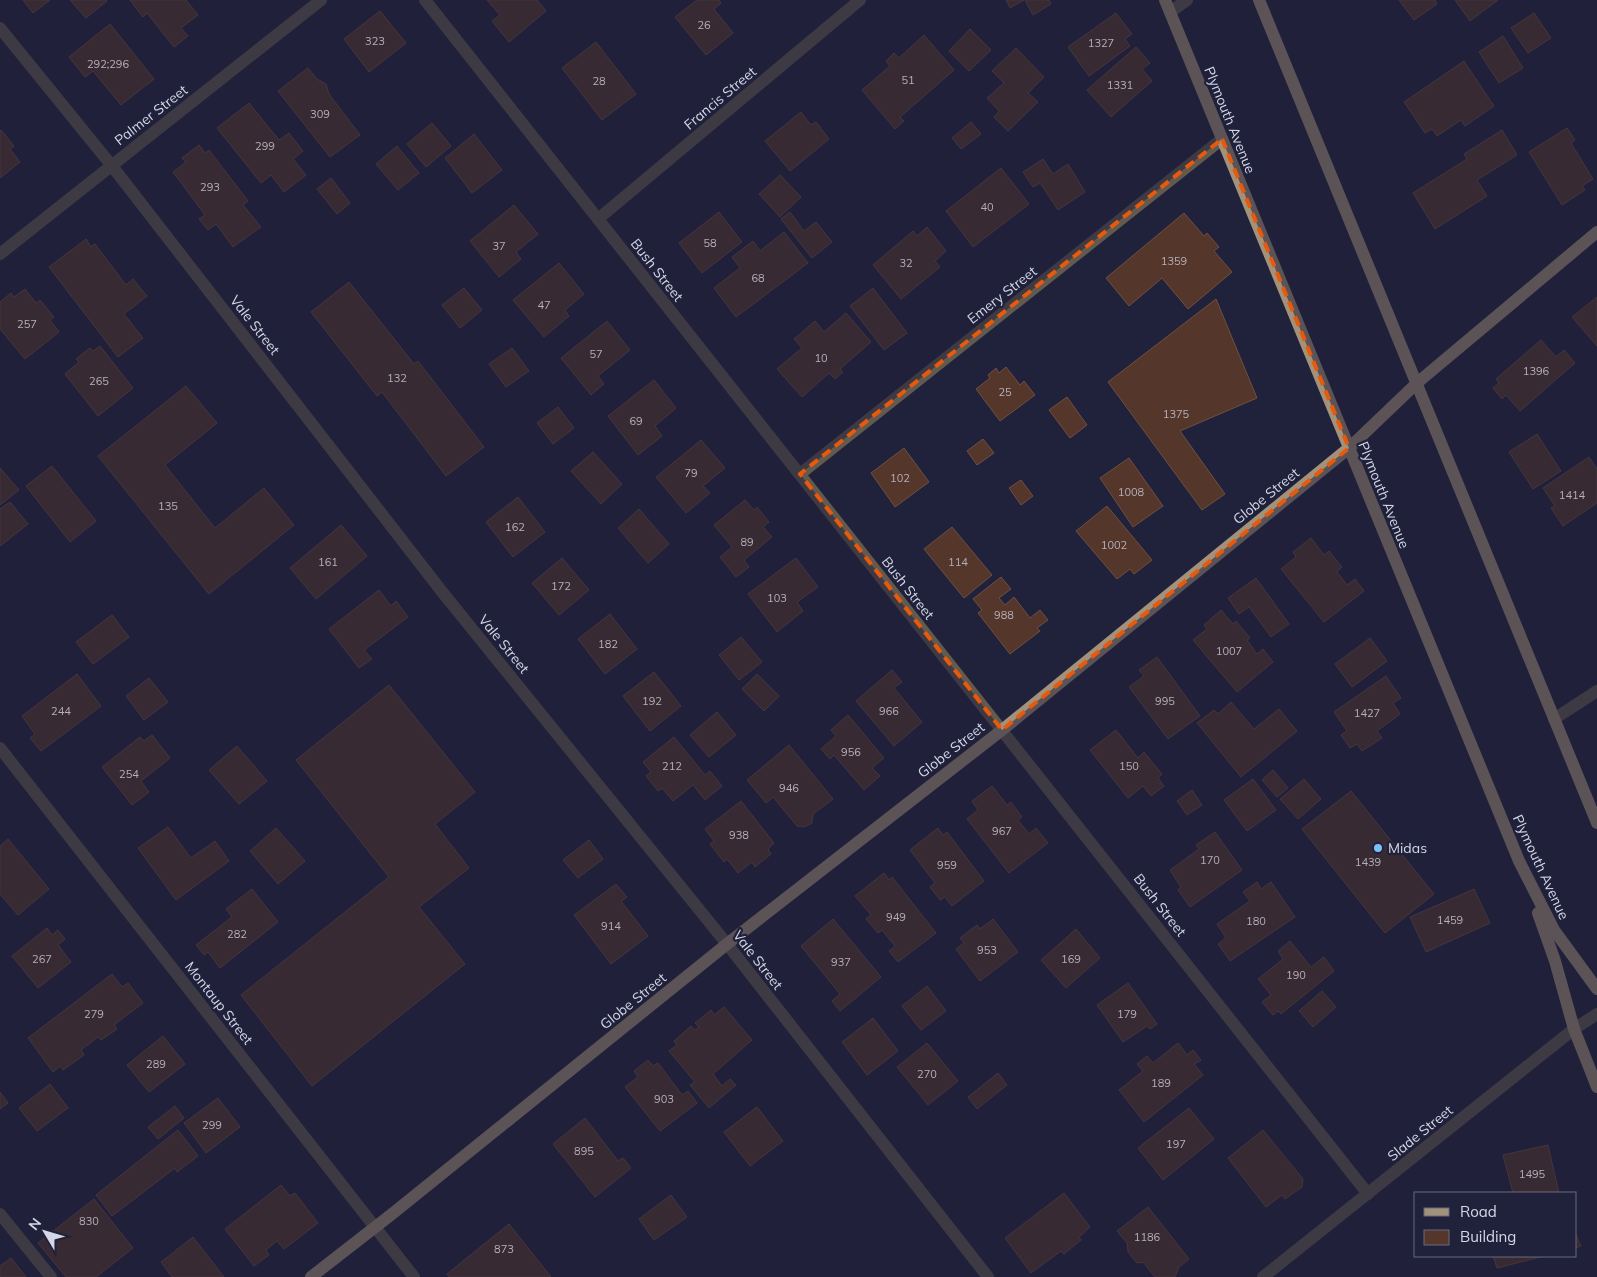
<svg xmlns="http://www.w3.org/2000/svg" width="1597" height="1277" viewBox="0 0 1597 1277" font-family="Mulish,sans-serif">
  <rect width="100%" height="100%" fill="#20213a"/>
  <g fill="#54362a" stroke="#6f4f43">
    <path d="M23,0H50L33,13Z"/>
    <path d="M70,0H106L107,1L86,18Z"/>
    <path d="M130,0H186L198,15L181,28L188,36L174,47L147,13L143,17Z"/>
    <path d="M487,0H537L546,11L509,42L492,21L500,15Z"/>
    <path d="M697,0H719L721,3L714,9L733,33L706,55L675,17Z"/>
    <path d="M1006,0H1024L1010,8Z"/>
    <path d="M1025,0H1049L1051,4L1033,15Z"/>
    <path d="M1399,0H1435L1437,4L1414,20Z"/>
    <path d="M1455,0H1498L1470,21Z"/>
    <path d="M380,11L406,43L369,72L344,39Z"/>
    <path d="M1116,13L1132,34L1125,39L1130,46L1089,76L1068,47Z"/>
    <path d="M1534,13L1551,38L1528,53L1511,28Z"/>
    <path d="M110,24L154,79L121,105L93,71L85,77L69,57Z"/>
    <path d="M970,29L991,50L969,71L949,51Z"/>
    <path d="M924,35L954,70L900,117L904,121L895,129L862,90L890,66L886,61L894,53L899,58Z"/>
    <path d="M1503,36L1523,68L1499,83L1479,52Z"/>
    <path d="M596,42L636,94L602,120L562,68Z"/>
    <path d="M1136,47L1150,63L1142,69L1152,81L1111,117L1087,90Z"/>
    <path d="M1016,48L1044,77L1028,93L1038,102L1008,131L994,117L999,111L987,98L1004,83L992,71Z"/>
    <path d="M1464,61L1494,106L1465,126L1461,120L1437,136L1432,129L1425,133L1404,102Z"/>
    <path d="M308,68L317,79L326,84L329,94L360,135L330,157L278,91Z"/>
    <path d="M249,103L279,140L289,133L303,151L293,159L306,175L284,192L271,175L261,183L217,128Z"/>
    <path d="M801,112L811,125L816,122L829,139L790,171L765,141Z"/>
    <path d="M971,122L981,134L961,149L952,138Z"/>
    <path d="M432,123L451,146L426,167L407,144Z"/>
    <path d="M1567,128L1575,140L1571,143L1593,179L1582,186L1585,190L1562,205L1529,152Z"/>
    <path d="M1,130L14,146L10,149L20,162L0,178V131Z"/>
    <path d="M1502,130L1517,155L1477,180L1487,196L1435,229L1413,193L1467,159L1464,154Z"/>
    <path d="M474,134L502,170L472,193L445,158Z"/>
    <path d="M199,145L205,153L209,150L248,201L243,205L261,227L233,247L216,224L208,230L199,219L205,215L173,172L186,162L182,158Z"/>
    <path d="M397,146L419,173L398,190L376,164Z"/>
    <path d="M1043,159L1053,174L1068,164L1085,192L1058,210L1040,183L1033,187L1023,172Z"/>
    <path d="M1001,168L1029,204L973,247L946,211Z"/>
    <path d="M780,175L801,197L780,217L759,194Z"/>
    <path d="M331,178L350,203L337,214L317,189Z"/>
    <path d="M514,205L538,234L516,252L521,259L499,277L470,241Z"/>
    <path d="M719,212L742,242L702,273L679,243Z"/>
    <path d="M790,212L804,231L816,222L832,242L812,258L781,219Z"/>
    <path d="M1184,213L1204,236L1207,233L1219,247L1214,251L1232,272L1188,309L1162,278L1129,306L1106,278Z"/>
    <path d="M927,227L946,251L935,261L940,267L901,299L873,265L913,231L917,236Z"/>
    <path d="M784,232L808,263L736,317L714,288L740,268L732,257L753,241L760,251Z"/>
    <path d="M86,239L91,247L95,244L126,285L133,279L147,296L124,314L143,338L118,357L49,267Z"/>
    <path d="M559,263L584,294L565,310L569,316L544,337L513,300Z"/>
    <path d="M349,282L414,364L418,361L484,447L446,476L382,392L377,396L311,312Z"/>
    <path d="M464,288L482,310L460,328L442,305Z"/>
    <path d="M873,288L907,333L884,350L850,306Z"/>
    <path d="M25,289L36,303L40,300L54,317L50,320L59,332L25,359L0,329V302L11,293L14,297Z"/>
    <path d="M1597,297V346L1572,317Z"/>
    <path d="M1216,299L1257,398L1180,431L1225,494L1202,510L1108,382Z"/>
    <path d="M846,313L871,342L840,369L843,372L835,379L829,373L802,397L777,369L802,348L794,339L815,321L824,332Z"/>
    <path d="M607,321L630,350L598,376L604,384L591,395L561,358Z"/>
    <path d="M1541,340L1556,357L1564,350L1575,363L1520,411L1506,395L1502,399L1493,388L1499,383L1496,379Z"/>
    <path d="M100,346L133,388L98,416L65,374L79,362L76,359L90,348L93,351Z"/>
    <path d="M512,348L529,371L506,387L489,364Z"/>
    <path d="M1006,367L1020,385L1024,381L1035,395L1000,421L976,389L990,378L988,375L996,368L999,373Z"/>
    <path d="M654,380L676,408L655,426L662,436L638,455L608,416Z"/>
    <path d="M186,386L217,423L165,465L215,528L264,488L294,525L209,594L98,456Z"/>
    <path d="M1067,397L1087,425L1070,438L1049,410Z"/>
    <path d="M558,407L574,428L553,444L537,423Z"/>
    <path d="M1537,434L1561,471L1533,489L1509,452Z"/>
    <path d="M983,439L994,453L977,465L967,451Z"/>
    <path d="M701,440L725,468L703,486L710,493L686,513L656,477Z"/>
    <path d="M904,448L929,482L895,507L871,473Z"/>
    <path d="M593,452L622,484L601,504L571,471Z"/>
    <path d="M1589,457L1597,469V503L1563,526L1551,508L1555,506L1543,488Z"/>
    <path d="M1129,458L1163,506L1133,527L1100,478Z"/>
    <path d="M52,466L96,521L70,542L26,486Z"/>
    <path d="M0,468L19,490L0,505Z"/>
    <path d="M1021,480L1033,496L1021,505L1009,488Z"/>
    <path d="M518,497L545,532L513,557L486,522Z"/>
    <path d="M745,500L754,510L757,507L769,522L763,527L772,537L744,560L749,567L736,577L720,557L732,547L714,525Z"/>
    <path d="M10,502L28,524L0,546V509Z"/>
    <path d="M1107,506L1152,560L1134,574L1130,569L1117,579L1076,531Z"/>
    <path d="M639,509L669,544L648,563L618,528Z"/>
    <path d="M341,525L367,556L316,599L290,568Z"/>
    <path d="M952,527L992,575L964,598L924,549Z"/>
    <path d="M1311,538L1324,555L1329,551L1342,567L1337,572L1347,585L1355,579L1364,591L1324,622L1281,569L1296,557L1293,552Z"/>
    <path d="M562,558L589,590L559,615L532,583Z"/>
    <path d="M796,558L818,587L797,602L803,611L777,632L748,594Z"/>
    <path d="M1001,577L1011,589L999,598L1005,605L1014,597L1030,618L1040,610L1048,620L1037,628L1040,631L1010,654L978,613L982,610L973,599Z"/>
    <path d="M1256,578L1289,624L1271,637L1249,607L1239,614L1228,598Z"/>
    <path d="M379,590L391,606L396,601L408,617L364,650L372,659L359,668L329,629Z"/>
    <path d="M1221,610L1233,624L1236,621L1250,638L1247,640L1257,654L1263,649L1273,662L1237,692L1193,640L1207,629L1204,625Z"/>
    <path d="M610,614L637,649L605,674L578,639Z"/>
    <path d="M112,615L129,637L93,664L76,642Z"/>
    <path d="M741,637L762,662L739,680L719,655Z"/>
    <path d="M1370,638L1387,661L1352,687L1335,664Z"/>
    <path d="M1157,657L1200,716L1168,739L1129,687L1144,676L1139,670Z"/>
    <path d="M892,670L902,682L894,688L922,722L894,746L856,701Z"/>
    <path d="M654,672L681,706L650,731L623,696Z"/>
    <path d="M77,674L101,706L41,751L30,738L35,734L22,716Z"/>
    <path d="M757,674L779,696L764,711L742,689Z"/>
    <path d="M1386,676L1401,698L1393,703L1400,714L1377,731L1382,738L1362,751L1357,744L1350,748L1341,735L1347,731L1334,712Z"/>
    <path d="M149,678L168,702L144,720L126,696Z"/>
    <path d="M389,685L475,792L435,824L469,868L419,907L465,964L312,1086L241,995L389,877L296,760Z"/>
    <path d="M1231,702L1254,729L1279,709L1297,731L1241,777L1197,723L1214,710L1218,714Z"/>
    <path d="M717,712L736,735L709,757L690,735Z"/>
    <path d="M848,715L884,758L872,768L880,776L864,790L834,755L830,759L821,749L836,736L831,730Z"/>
    <path d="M1116,730L1138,758L1144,752L1162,774L1158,778L1164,786L1151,796L1143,786L1128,798L1090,750Z"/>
    <path d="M152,735L170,758L141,781L149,792L132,805L102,767L140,737L144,741Z"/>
    <path d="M674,737L705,775L710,771L722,786L705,800L693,785L673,801L662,788L658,791L646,776L651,772L643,762Z"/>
    <path d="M789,745L833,799L813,814L812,823L804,827L797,826L773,797L766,803L747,780Z"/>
    <path d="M237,746L267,781L239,804L209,770Z"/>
    <path d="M1273,770L1288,788L1277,797L1262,780Z"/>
    <path d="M1253,779L1276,810L1247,831L1224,800Z"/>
    <path d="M1304,779L1321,799L1298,819L1280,799Z"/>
    <path d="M992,786L1007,805L1011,802L1022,817L1018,820L1029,834L1036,828L1048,843L1009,873L967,819L978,810L972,801Z"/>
    <path d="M1192,790L1202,805L1187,815L1177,801Z"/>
    <path d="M1351,791L1434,894L1385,933L1302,829Z"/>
    <path d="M741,801L774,843L768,849L771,854L755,867L752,862L738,873L727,859L724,862L710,844L714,841L705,829Z"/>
    <path d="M168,827L191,858L215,841L229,861L176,900L138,848Z"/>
    <path d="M276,828L305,861L278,884L250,851Z"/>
    <path d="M938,828L943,835L947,832L984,881L952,906L945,897L940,900L930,887L935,883L910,850Z"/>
    <path d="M1215,832L1242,870L1190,907L1178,890L1181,887L1170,870L1199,849L1196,845Z"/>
    <path d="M8,839L49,889L18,915L0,894V846Z"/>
    <path d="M589,840L603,859L578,878L563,860Z"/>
    <path d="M884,873L889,880L892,877L936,933L898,962L889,951L895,946L882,930L878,933L866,919L871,915L855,896Z"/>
    <path d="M1257,882L1261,889L1271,882L1295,917L1230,961L1218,944L1226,938L1217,924L1250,901L1243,892Z"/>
    <path d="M616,884L627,897L621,901L648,936L611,964L574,915Z"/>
    <path d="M252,889L278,922L220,968L208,952L204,955L196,945L232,917L226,909Z"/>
    <path d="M1474,889L1490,923L1426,952L1410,917Z"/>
    <path d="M833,919L881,977L840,1011L832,1001L840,994L801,946Z"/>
    <path d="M993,919L1018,952L980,981L956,949L964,943L960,938L977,925L980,929Z"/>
    <path d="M47,928L52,935L58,930L65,939L58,945L71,962L38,988L12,956Z"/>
    <path d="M1076,929L1100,958L1066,988L1041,960Z"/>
    <path d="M1290,941L1311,967L1324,957L1334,971L1281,1014L1278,1011L1273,1015L1262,1002L1271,995L1258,979L1283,959L1278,951Z"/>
    <path d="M112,974L122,987L128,983L143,1003L114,1025L117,1029L101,1040L98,1037L81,1050L84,1055L63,1070L60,1066L53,1072L28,1038Z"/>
    <path d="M1128,983L1157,1024L1150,1029L1147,1026L1123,1042L1097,1005Z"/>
    <path d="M927,986L946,1011L921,1030L902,1006Z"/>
    <path d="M1322,991L1336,1007L1313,1027L1299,1011Z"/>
    <path d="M724,1007L752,1040L713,1074L722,1086L730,1079L736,1085L709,1108L690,1085L695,1082L669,1051L677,1045L674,1041L691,1026L695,1030L699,1027L695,1023L711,1010L714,1015Z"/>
    <path d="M873,1018L898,1051L867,1075L842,1042Z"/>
    <path d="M163,1036L185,1064L149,1092L127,1065Z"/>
    <path d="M927,1043L958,1081L928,1105L897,1067Z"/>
    <path d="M1178,1043L1187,1055L1193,1050L1201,1060L1194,1064L1203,1075L1144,1122L1119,1090L1143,1071L1137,1064L1147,1056L1153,1063Z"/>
    <path d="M648,1060L653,1066L658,1063L682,1095L688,1091L697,1103L660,1131L625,1087L638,1077L634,1071Z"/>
    <path d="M998,1073L1007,1085L977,1109L968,1097Z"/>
    <path d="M50,1084L68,1108L37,1131L19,1108Z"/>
    <path d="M0,1092L8,1103L0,1109Z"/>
    <path d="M218,1098L240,1127L206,1153L184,1123Z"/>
    <path d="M175,1106L184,1118L158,1139L148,1127Z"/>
    <path d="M757,1107L783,1141L750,1166L724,1132Z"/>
    <path d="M1189,1108L1214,1139L1163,1180L1138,1148Z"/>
    <path d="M585,1118L618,1161L623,1158L631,1168L595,1197L553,1144Z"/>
    <path d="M178,1130L198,1156L177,1172L175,1168L112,1216L96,1195Z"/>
    <path d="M1263,1130L1303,1179L1302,1187L1285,1199L1282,1195L1266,1207L1228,1158Z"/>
    <path d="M1548,1145L1559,1193H1513L1503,1155Z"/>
    <path d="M281,1185L290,1196L295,1193L318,1223L284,1249L277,1241L266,1250L269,1255L254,1266L225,1229Z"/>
    <path d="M1064,1193L1090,1227L1079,1237L1081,1240L1064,1254L1061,1251L1031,1273L1005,1238Z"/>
    <path d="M671,1195L687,1217L654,1240L639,1219Z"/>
    <path d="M94,1199L133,1248L96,1277H66L38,1243Z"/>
    <path d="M1148,1207L1189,1259L1179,1267L1175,1277H1155L1143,1262L1137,1263L1128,1252L1127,1243L1117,1231Z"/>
    <path d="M509,1224L551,1277H449L447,1274Z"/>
    <path d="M1576,1235L1581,1246L1576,1248Z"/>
    <path d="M193,1237L224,1277H172L161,1262Z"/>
    <path d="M1493,1256H1544L1497,1268Z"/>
    <path d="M11,1258L26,1277H0V1266Z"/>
  </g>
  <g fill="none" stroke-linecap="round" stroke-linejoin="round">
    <g stroke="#635a4f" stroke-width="12">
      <path d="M425,0L1368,1194"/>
      <path d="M1170,12L1187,0"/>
      <path d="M0,28L112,166L443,593L727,944L988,1277"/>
      <path d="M598,219L860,0"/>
      <path d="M0,254L321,0"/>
      <path d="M800,474L1222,139"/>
      <path d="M1554,719L1597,691"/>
      <path d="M0,748L414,1277"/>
      <path d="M0,1214L51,1277"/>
      <path d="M1263,1277L1574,1029L1597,1014"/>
    </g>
    <g stroke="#a39179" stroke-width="12">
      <path d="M1165,0L1519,861L1554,930L1597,989"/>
      <path d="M1259,0L1597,823"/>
      <path d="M1538,913L1555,961L1574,1029L1597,1087"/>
      <path d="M311,1277L392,1214L727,944L1002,730L1349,448L1417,383L1597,232"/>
    </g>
  </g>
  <path d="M0 0H1597V1277H0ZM1222,139L1349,448L1002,730L800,474Z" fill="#20213a" fill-opacity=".55" fill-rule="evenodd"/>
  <path fill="none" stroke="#e8590c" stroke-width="4" stroke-dasharray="10 6" stroke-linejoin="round" d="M1222,139L1349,448L1002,730L800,474Z"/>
  <circle fill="#7abff8" stroke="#20213a" stroke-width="2" cx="1378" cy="848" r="5"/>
  <g text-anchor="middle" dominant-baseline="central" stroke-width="4.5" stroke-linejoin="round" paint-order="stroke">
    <g font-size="11" fill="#b5afb8">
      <text x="704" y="25">26</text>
      <text x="375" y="41">323</text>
      <text x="1101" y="43">1327</text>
      <text x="108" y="64">292;296</text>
      <text x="908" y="80">51</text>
      <text x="599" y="81">28</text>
      <text x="1120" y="85">1331</text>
      <text x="320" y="114">309</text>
      <text x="265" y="146">299</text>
      <text x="210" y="187">293</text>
      <text x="987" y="207">40</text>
      <text x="710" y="243">58</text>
      <text x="499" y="246">37</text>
      <text x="1174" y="261">1359</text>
      <text x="906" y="263">32</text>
      <text x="758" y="278">68</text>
      <text x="544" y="305">47</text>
      <text x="27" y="324">257</text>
      <text x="596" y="354">57</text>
      <text x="821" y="358">10</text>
      <text x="1536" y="371">1396</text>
      <text x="397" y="378">132</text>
      <text x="99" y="381">265</text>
      <text x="1005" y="392">25</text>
      <text x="1176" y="414">1375</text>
      <text x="636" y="421">69</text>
      <text x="691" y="473">79</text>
      <text x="900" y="478">102</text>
      <text x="1131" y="492">1008</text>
      <text x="1572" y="495">1414</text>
      <text x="168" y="506">135</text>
      <text x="515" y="527">162</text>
      <text x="747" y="542">89</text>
      <text x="1114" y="545">1002</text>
      <text x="328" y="562">161</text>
      <text x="958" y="562">114</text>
      <text x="561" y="586">172</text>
      <text x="777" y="598">103</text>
      <text x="1004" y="615">988</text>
      <text x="608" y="644">182</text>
      <text x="1229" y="651">1007</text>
      <text x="652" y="701">192</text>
      <text x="1165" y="701">995</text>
      <text x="61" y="711">244</text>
      <text x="889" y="711">966</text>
      <text x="1367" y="713">1427</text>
      <text x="851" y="752">956</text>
      <text x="672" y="766">212</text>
      <text x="1129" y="766">150</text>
      <text x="129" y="774">254</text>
      <text x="789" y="788">946</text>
      <text x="1002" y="831">967</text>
      <text x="739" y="835">938</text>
      <text x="1210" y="860">170</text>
      <text x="1368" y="862">1439</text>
      <text x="947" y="865">959</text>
      <text x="896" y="917">949</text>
      <text x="1450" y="920">1459</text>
      <text x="1256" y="921">180</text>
      <text x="611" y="926">914</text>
      <text x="237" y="934">282</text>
      <text x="987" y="950">953</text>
      <text x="42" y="959">267</text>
      <text x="1071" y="959">169</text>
      <text x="841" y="962">937</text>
      <text x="1296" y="975">190</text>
      <text x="94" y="1014">279</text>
      <text x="1127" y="1014">179</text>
      <text x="156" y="1064">289</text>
      <text x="927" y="1074">270</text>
      <text x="1161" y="1083">189</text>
      <text x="664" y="1099">903</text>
      <text x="212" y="1125">299</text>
      <text x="1176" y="1144">197</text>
      <text x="584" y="1151">895</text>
      <text x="1532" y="1174">1495</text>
      <text x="89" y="1221">830</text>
      <text x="1147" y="1237">1186</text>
      <text x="504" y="1249">873</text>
    </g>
    <g font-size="14" fill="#d5d7e8" stroke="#20213a">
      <text transform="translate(720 98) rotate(-40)">Francis Street</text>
      <text transform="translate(151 115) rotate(-38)">Palmer Street</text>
      <text transform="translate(1230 120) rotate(68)">Plymouth Avenue</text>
      <text transform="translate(657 270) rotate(52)">Bush Street</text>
      <text transform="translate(1002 295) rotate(-38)">Emery Street</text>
      <text transform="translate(255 325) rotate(52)">Vale Street</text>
      <text transform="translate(1384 495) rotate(68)">Plymouth Avenue</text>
      <text transform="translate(1266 496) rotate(-39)">Globe Street</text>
      <text transform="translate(908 588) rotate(52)">Bush Street</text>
      <text transform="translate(504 644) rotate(51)">Vale Street</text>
      <text transform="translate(951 750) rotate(-38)">Globe Street</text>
      <text transform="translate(1541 867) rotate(65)">Plymouth Avenue</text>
      <text transform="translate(1160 905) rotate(52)">Bush Street</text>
      <text transform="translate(758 960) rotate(52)">Vale Street</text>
      <text transform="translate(633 1001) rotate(-39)">Globe Street</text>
      <text transform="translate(219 1003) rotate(52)">Montaup Street</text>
      <text transform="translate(1420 1133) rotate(-39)">Slade Street</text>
    </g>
    <g font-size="14" fill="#d5d7e8" stroke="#20213a" text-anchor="start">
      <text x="1388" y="848">Midas</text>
    </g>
  </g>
  <rect x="1414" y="1192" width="162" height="65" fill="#20213a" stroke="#686a80"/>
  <rect x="1424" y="1208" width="25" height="8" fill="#a39179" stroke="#686a80"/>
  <text x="1460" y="1217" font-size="15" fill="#d5d7e8">Road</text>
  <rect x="1424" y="1230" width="25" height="15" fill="#54362a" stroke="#686a80"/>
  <text x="1460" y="1242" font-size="15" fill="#d5d7e8">Building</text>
  <g transform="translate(45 1232) rotate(308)" stroke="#20213a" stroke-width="4" paint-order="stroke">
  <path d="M0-4L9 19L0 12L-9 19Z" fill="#d5d7e8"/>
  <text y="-8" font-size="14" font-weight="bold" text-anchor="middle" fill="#d5d7e8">N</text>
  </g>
</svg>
